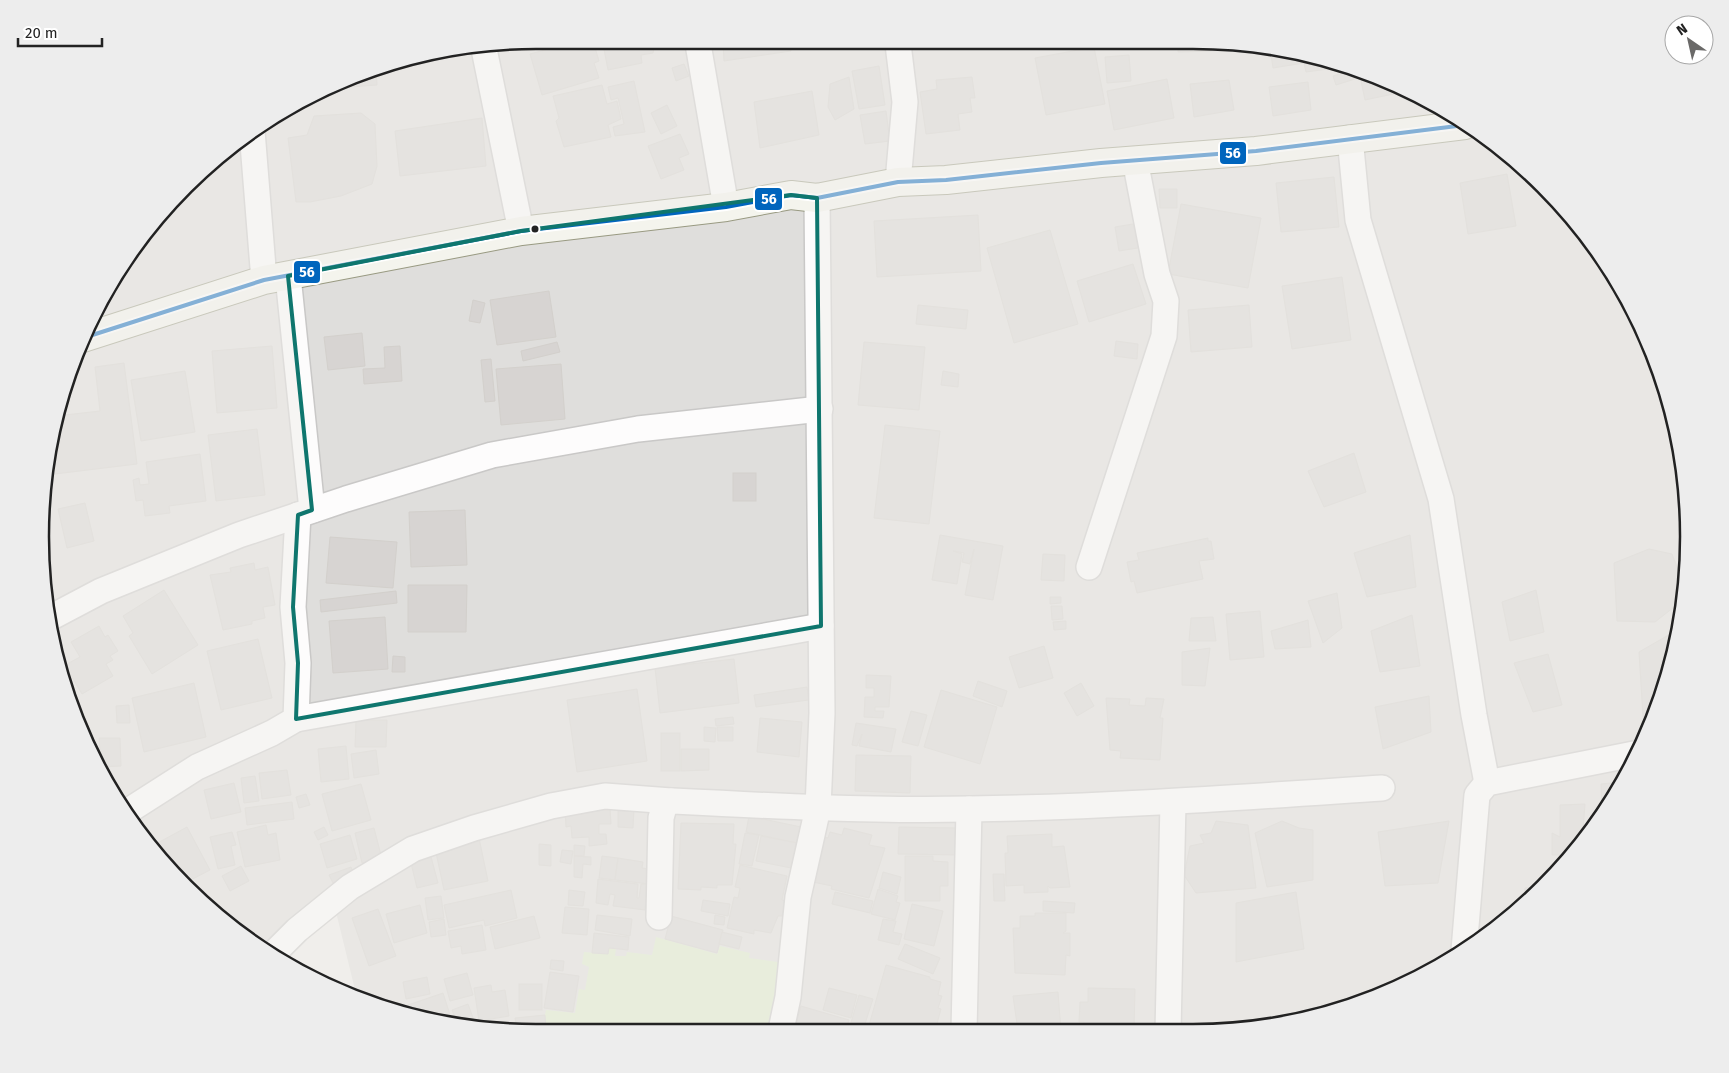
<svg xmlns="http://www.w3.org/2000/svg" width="1729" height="1073" viewBox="0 0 1729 1073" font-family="'Fira Sans',sans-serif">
  <rect width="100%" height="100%" fill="#f0eeeb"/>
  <path fill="#dfdedc" d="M471,44H1257L1382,78L1495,142L1566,209L1622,288L1663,377L1685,471L1688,569L1672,665L1638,756L1587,839L1520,910L1440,967L1352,1007L1225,1032L472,1029L357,998L336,912L283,959L234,931L185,887L124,813L66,696L44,602L40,536L49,440L66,377L91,317L142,234L234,142L317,91L377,66Z"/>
  <path fill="#ddeccb" d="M656,937L717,954L720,946L750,953L749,958L785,963L773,1030L542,1028L546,1010L575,1013L579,989L585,990L589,967L582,964L584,952L608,954L609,948L616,949L615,956H626L627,952L652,955Z"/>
  <g fill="#d7d4d2" stroke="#d3d0cc">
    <path d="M546,44H594L599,61L594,63L599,78L542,95L530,54L548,49Z"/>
    <path d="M603,44H655L653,53L641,55L642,63L608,70Z"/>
    <path d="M723,44H789L791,51L724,61Z"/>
    <path d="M1108,44H1149L1108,47Z"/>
    <path d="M1178,44H1252V50L1178,52Z"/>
    <path d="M1094,47L1105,104L1046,115L1035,58Z"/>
    <path d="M1270,48L1343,67L1306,72L1304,63L1273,68Z"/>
    <path d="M1129,55L1131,81L1107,83L1105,57Z"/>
    <path d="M684,64L689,76L676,81L672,68Z"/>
    <path d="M879,66L885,105L859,109L852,71Z"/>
    <path d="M376,67L377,85L322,89Z"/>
    <path d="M1352,70L1355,79L1336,85L1333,76Z"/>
    <path d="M1359,71L1382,78L1396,86L1398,93L1365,100Z"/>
    <path d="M849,77L854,109L835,120L828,107L830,84Z"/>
    <path d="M972,77L975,98H970L972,112L958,114L960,130L926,134L920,92L937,89L936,80Z"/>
    <path d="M1167,79L1174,118L1114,130L1107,91Z"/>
    <path d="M1229,80L1234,110L1194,117L1190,84Z"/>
    <path d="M634,81L645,132L615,136L613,127L624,124L618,98L611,100L608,87Z"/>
    <path d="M1308,82L1311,110L1273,116L1269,87Z"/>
    <path d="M602,85L607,104L617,101L621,119L608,125L611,137L564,147L556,121L559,118L553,96Z"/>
    <path d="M812,91L819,135L760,148L754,102Z"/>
    <path d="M667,105L677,126L661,134L651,113Z"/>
    <path d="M886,111L890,141L865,144L860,115Z"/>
    <path d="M361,113L375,124L377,166L372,184L341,196L310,202H296L288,138L307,135L314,116Z"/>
    <path d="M482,118L486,166L400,176L395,131Z"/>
    <path d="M680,134L689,154L679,158L684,170L661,179L648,146Z"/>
    <path d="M1507,174L1516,226L1468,234L1460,183Z"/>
    <path d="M1334,177L1339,227L1281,232L1276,183Z"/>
    <path d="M1159,189H1177V208H1160Z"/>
    <path d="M1181,204L1261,218L1248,288L1168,274Z"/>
    <path d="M978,215L981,271L877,277L874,221Z"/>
    <path d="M1139,223L1144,247L1119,251L1115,227Z"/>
    <path d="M1050,230L1078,324L1014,343L987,248Z"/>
    <path d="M1133,264L1146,304L1089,322L1077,281Z"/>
    <path d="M1342,277L1351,340L1292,349L1282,286Z"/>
    <path d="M549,291L556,337L497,345L490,300Z"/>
    <path d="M473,300L485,303L480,323L469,321Z"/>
    <path d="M918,305L968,310L966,329L916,324Z"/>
    <path d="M1249,305L1252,347L1191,352L1188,310Z"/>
    <path d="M362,333L365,366L328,370L324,337Z"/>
    <path d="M1116,341L1138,344L1137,359L1114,356Z"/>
    <path d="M557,342L560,352L523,361L521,351Z"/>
    <path d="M864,342L925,347L919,410L858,405Z"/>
    <path d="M272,346L277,408L217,413L212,351Z"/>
    <path d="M400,346L402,381L364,384L363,369L385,368L384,347Z"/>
    <path d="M491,359L495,401L485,402L481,360Z"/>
    <path d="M124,363L137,464L55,474L50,436L56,416L100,411L95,367Z"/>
    <path d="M561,364L565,419L501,425L496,369Z"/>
    <path d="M185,371L195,432L141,441L131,380Z"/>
    <path d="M943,371L959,374L958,387L941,385Z"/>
    <path d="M885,425L940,431L929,524L874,518Z"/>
    <path d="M257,429L265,495L216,501L208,435Z"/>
    <path d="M1354,453L1366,492L1324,507L1308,471Z"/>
    <path d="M200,454L206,501L169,506L170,513L145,516L143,500L136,501L133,480L139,478L140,485L149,484L146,462Z"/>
    <rect x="733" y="473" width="23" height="28"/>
    <path d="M85,503L94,541L67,548L58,509Z"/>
    <path d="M465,510L467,565L411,567L409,512Z"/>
    <path d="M42,519L49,577H43L40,536Z"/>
    <path d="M940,535L1003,546L993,600L965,595L974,549L970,564L962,562L964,553L953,551L962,554L957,584L932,580Z"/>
    <path d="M1410,535L1416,587L1367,597L1354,553Z"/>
    <path d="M330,537L397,542L393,588L326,583Z"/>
    <path d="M1208,538V541H1211L1214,559L1199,561L1203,579L1137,593L1134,581L1131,582L1127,562L1139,560L1137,553Z"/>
    <path d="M1649,549L1672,554L1685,588L1683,600L1655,622L1617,621L1614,563Z"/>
    <path d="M1043,554L1065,555L1064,581L1041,580Z"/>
    <path d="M254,563L255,570L268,567L275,605L263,607L265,618L252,621V624L223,630L210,575L231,572L230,568Z"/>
    <path d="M408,585H467L466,632H408Z"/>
    <path d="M164,590L198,645L152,674L129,636L133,633L123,616Z"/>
    <path d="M1536,590L1544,632L1510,641L1502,602Z"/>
    <path d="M396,591L397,603L321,612L320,600Z"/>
    <path d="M1337,593L1342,628L1323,643L1308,601Z"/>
    <path d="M1050,597H1061V603L1050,604Z"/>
    <path d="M1051,606H1062L1063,619L1052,620Z"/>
    <path d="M1260,611L1264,657L1230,660L1226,614Z"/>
    <path d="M1412,615L1420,666L1380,672L1371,631Z"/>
    <path d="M385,617L388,669L333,673L329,621Z"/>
    <path d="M1213,617L1216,641H1189L1191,618Z"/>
    <path d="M1308,620L1311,647L1275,649L1271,631Z"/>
    <path d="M1066,621V629L1054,630L1053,622Z"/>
    <path d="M99,626L105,637L108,635L118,651L110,656L113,660L106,664L113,676L82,694L65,665L80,657L71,642Z"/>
    <path d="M1672,633L1676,639L1672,665L1654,714L1643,717L1639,652Z"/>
    <path d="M258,639L272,698L221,710L207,651Z"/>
    <path d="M1044,646L1053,678L1019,688L1009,657Z"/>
    <path d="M1210,648L1205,686L1182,685V652Z"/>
    <path d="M1548,654L1562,705L1533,712L1514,663Z"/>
    <path d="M393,656L405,657V672H392Z"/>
    <path d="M734,659L739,703L660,713L655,668Z"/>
    <path d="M866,675L891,676L889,707H875V711H884L883,718L864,717L865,697H874V688H866Z"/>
    <path d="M978,681L1007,691L1002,707L973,696Z"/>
    <path d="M194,683L206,737L144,752L132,698Z"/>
    <path d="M1081,683L1094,706L1077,716L1064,693Z"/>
    <path d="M807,687L809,700L756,707L754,695Z"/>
    <path d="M637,689L647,761L577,772L567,700Z"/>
    <path d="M941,690L997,707L980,764L924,747Z"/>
    <path d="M1429,696L1431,732L1383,749L1375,707Z"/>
    <path d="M1106,698L1130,699L1129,705L1145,706L1146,698L1164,699L1160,718H1163L1160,760L1120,758L1121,751L1110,750Z"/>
    <path d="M129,705L130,723H117L116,706Z"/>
    <path d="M911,711L927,715L918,746L902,742Z"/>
    <path d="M733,717L734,724L716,726L715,719Z"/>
    <path d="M760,718L802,722L799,757L757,752Z"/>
    <path d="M356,720H387L386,747H355Z"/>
    <path d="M856,723L896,729L891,752L859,746L862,734L857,746L852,745Z"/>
    <path d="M704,727L716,728L715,742L704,741Z"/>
    <path d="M717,727H733V741H718Z"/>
    <rect x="661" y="733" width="19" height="38"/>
    <path d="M99,738H120L121,766L101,767Z"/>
    <path d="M346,746L349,779L321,782L318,749Z"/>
    <path d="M681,749H709V770L681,771Z"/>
    <path d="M376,750L379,774L354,778L351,754Z"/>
    <path d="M856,755L911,756L910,793L855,791Z"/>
    <path d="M287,770L291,795L262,799L259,773Z"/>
    <path d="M255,776L259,801L244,803L241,778Z"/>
    <path d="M1621,782L1602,814L1601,784Z"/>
    <path d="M234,783L241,812L211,819L204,790Z"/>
    <path d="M361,784L371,820L332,831L322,794Z"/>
    <path d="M306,794L310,805L299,808L296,797Z"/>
    <path d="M292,802L294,819L247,825L245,808Z"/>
    <path d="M1585,804L1582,843L1571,855H1552V833L1560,837V805Z"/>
    <path d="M610,808L611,824H599V834H606L607,844L589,846V837L572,838L571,826L566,827L565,811Z"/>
    <path d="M618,808L634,809L633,828L618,827Z"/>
    <path d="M749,816L801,827L797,843L746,832Z"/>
    <path d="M1216,821L1248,825L1256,888L1196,893L1184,875L1190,846L1204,843L1200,835L1211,833Z"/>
    <path d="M1282,821L1299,828L1313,830V880L1267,887L1255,833Z"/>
    <path d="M1449,821L1438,883L1385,886L1378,832Z"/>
    <path d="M681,823L734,824L733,844H736L732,885H717V888L701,887V890L678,889Z"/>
    <path d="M266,825L268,835L276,833L280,860L245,867L237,832Z"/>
    <path d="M187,827L210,870L183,884L152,846Z"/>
    <path d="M324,827L328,835L318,840L314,832Z"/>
    <path d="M899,827L959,828V855L898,854Z"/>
    <path d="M374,828L382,859L362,863L355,833Z"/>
    <path d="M844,828L872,835L869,845L885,848L869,898L831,889L832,886L808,881L819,836L828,838L830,832L842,835Z"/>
    <path d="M232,832L236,845L231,846L235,865L218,869L210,837Z"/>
    <path d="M745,833L759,835L752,866L739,864Z"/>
    <path d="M1052,834V847L1064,846L1070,887L1050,888L1048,886V892L1024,893V885L1006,886L1005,853H1008L1007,836Z"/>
    <path d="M350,835L357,859L327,868L320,844Z"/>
    <path d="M761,836L797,843L791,868L756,861Z"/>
    <path d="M479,838L488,881L444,890L435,848Z"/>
    <path d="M539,844L551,845V866L539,865Z"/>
    <path d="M574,845L585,846L584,856H574Z"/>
    <path d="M562,850L573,851L571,864L560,862Z"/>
    <path d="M430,853L438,883L417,888L410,859Z"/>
    <path d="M574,856L591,857V865L583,864L582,878L574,877Z"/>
    <path d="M602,856L618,858L615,880L599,878Z"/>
    <path d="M905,856H933V861L948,862V886H940V901H905Z"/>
    <path d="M618,858L643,862L642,868L650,869L648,884L615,880Z"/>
    <path d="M740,865L787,876L782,900L786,901L782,916H778L771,933L754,930V934L727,928L734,897L738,898L740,888L735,887Z"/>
    <path d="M241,866L249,881L230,891L222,876Z"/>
    <path d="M351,867L354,875L333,883L329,875Z"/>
    <path d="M883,872L901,877L897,894L879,888Z"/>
    <path d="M993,874H1004L1005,901H994Z"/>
    <path d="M598,879L638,884L637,898H639L641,884H648L645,910L613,906L615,895L610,894L608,905L596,903Z"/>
    <path d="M1542,886L1522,908L1525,888Z"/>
    <path d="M878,889L898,896L896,902L900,903L895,920L871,914Z"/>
    <path d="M511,890L517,918L485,926L484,920L449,928L444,905Z"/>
    <path d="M569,890L585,892L583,906L568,905Z"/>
    <path d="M835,892L873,901L870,913L832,904Z"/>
    <path d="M1296,892L1304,949L1236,962V903Z"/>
    <path d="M441,896L444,918L428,920L425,898Z"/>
    <path d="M703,900L730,904L728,916L701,911Z"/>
    <path d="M1043,901L1075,903L1074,913L1043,911Z"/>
    <path d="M912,904L943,911L934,946L904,939Z"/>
    <path d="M420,905L427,933L394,943L386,914Z"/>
    <path d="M565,907L589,909L587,935L562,933Z"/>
    <path d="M378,909L396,956L369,966L352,918Z"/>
    <path d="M1035,913H1066V931L1063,933H1070V956L1066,955L1065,975L1015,973L1013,928H1020V916H1035Z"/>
    <path d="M597,915L632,919L630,936L595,930Z"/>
    <path d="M715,915L725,917L724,925L714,924Z"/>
    <path d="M534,916L540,938L495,949L490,927Z"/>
    <path d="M671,916L723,930L717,953L665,939Z"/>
    <path d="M444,919L446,935L431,937L429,922Z"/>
    <path d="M883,919L896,921L893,932L902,934L899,945L878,940Z"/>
    <path d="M482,925L486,950L462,954L461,946L451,948L448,931Z"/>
    <path d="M722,932L742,937L739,949L719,944Z"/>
    <path d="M594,933L629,937L628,950L609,948L608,954L592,953Z"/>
    <path d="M905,944L940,958L933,974L898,959Z"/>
    <path d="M551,960L564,961L563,971L550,969Z"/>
    <path d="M886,965L930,977V979L941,982L938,995L942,996L938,1008L941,1009L935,1031L868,1029Z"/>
    <path d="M550,972L579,976L573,1012L544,1008Z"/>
    <path d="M467,973L473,995L450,1001L444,979Z"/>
    <path d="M427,977L430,994L406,999L403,982Z"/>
    <rect x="519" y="984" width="23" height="26"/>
    <path d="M491,985L492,992L505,990L509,1016L479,1021L474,988Z"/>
    <path d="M829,988L857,995L851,1018L823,1010Z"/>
    <path d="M1088,988L1135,989L1134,1032L1084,1031V1022H1079L1080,1002H1088Z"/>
    <path d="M1058,992L1061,1031H1022V1027L1008,1028L1007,1025L1017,1024L1013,996Z"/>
    <path d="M443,993L453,1024L411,1012L408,1005Z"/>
    <path d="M859,995L873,999L863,1030L850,1026Z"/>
    <path d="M468,1004L476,1026L471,1028L458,1025L452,1010Z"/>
    <path d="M801,1006L849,1020L846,1030H794Z"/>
    <path d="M545,1015L546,1029H517L515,1018Z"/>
  </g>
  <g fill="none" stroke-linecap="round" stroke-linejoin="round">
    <g stroke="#c9c8c7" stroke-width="28">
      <g id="minor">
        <path d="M483,44L521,231"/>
        <path d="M698,44L726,207"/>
        <path d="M252,131L264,280"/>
        <path d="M1350,138L1358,220L1441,499L1474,715L1487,783"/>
        <path d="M898,182L905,102L898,44"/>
        <path d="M288,276L312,510"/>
        <path d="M1089,567L1164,336L1166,301L1157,274L1135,160"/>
        <path d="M48,619L101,591L239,535L346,499L492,455L638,429L820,409"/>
        <path d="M296,719L821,626"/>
        <path d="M125,813L197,767L272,733L296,719L298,663L293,607L298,515"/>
        <path d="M659,917L661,818L664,807L671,801C771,806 870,811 970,809C1108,807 1245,797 1382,788"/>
        <path d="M1464,950L1477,795L1487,783L1639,753"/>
        <path d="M274,953L297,930L350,887L413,849L474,828L551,806L605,796L671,801"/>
        <path d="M781,1030L788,997L798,897L818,808L822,713L817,198"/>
        <path d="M964,1031L969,809"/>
        <path d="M1168,1032L1173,802"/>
      </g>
    </g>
    <g stroke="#999a82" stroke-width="30">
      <path id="secondary" d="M83,338L264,280L521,231L726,207L791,195L817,198L898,182L946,180L1101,163L1256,151L1465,125"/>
    </g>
    <use href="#minor" stroke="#fdfcfc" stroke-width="25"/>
    <use href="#secondary" stroke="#f4f4ed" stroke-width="28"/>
    <g stroke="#fff" stroke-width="8">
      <path id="bus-1" d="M83,338L264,280L521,231L726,207L791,195L817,198L898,182L946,180L1101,163L1256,151L1465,125"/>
    </g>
    <use href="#bus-1" stroke="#0065bd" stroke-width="4"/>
  </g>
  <path d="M0 0H1729V1073H0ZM791,195L817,198L821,626L296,719L298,663L293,607L298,515L312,510L288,276L521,231Z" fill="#f0eeeb" fill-opacity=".55" fill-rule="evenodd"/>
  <path fill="none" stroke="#0f766e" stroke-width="4" stroke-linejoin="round" d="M791,195L817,198L821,626L296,719L298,663L293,607L298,515L312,510L288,276L521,231Z"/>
  <circle fill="#222" stroke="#fff" stroke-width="2" cx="535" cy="229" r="4.5"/>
  <path d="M0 0H1729V1073H0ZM536 49H1193A487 487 0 0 1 1680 536V537A487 487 0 0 1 1193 1024H536A487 487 0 0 1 49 537V536A487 487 0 0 1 536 49Z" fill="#ededed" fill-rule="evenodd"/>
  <path fill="none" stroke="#222" stroke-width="2.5" d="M536 49H1193A487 487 0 0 1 1680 536V537A487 487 0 0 1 1193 1024H536A487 487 0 0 1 49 537V536A487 487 0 0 1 536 49Z"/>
  <g stroke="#fff" stroke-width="2">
    <rect x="1219" y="141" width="28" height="24" rx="5" fill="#0065bd"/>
    <rect x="754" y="187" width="29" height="24" rx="5" fill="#0065bd"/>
    <rect x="293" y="260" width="28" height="24" rx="5" fill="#0065bd"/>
  </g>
  <g font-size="14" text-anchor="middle" font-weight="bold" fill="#fff">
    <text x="1233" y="158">56</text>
    <text x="769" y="204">56</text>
    <text x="307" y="277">56</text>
  </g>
  <g transform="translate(1689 40) rotate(326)"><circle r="24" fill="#ffffff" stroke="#a7a7a7"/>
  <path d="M0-4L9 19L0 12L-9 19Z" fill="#6a6968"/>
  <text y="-8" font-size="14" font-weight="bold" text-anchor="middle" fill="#222222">N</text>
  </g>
  <path d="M18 38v8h84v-8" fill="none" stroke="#222222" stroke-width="2.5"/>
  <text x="25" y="38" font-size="15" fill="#222222" stroke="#ffffff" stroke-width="4" paint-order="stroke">20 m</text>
</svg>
